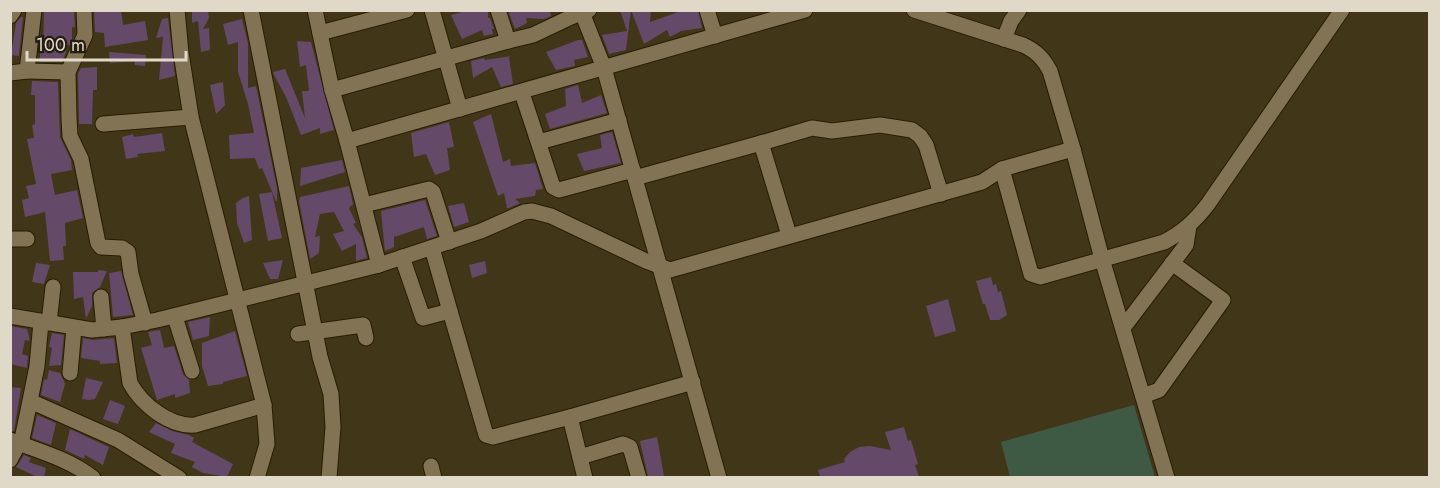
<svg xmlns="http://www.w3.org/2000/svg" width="1440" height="488" viewBox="0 0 1440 488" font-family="Jost,sans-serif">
  <rect width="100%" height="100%" fill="#423618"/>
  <path fill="#3e5a44" d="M1134,405L1155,477H1010L1001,442Z"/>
  <g fill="#644968">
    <path d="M74,10L75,27H72V39L70,45H66V52L62,62H40V50H43L44,11Z"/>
    <path d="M121,10L123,25L145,21L148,40L105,47L104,33L95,32L94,11Z"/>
    <path d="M192,10H208L209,18L203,29L209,28L210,50L201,52L198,21L192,23Z"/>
    <path d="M469,10H488V18H490L494,29H492L493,34L484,36L482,30L462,39L451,15Z"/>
    <path d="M508,10H550L551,16L544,19L526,18L527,23L515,29Z"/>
    <path d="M620,10H631L626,50L609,54L602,35L627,31Z"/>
    <path d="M631,10H651L650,22L684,10H698L702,28L681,31L670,37L667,30L644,44Z"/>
    <path d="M21,17H23L19,56L11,55L16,23Z"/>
    <path d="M168,18L175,76L159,80L163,37L156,38L162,19Z"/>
    <path d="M242,19L248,43V88L256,86L277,188V201H276L262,168L259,169L255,158L230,159L229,135L254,133L248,104L238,72V42L228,45L223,24Z"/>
    <path d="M578,40H582L588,57L574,60L575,66L556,70L546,52Z"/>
    <path d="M297,41L311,42L334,130L320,134V128L301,135L286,97L274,75L273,72L285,69L305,118L302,91H309L306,65L300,67Z"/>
    <path d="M109,52L146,55L145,66L135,65L134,61L110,63Z"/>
    <path d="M511,56L509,57L513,84L501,87L492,67L473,78L471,61L484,58L485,60Z"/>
    <path d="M97,67V90H93L92,124H79L78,73L81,68Z"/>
    <path d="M32,81L58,82L60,137L71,160L72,170L51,174L55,195L77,190L83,218L65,223L66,246H63L64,260L50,261L45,212L25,217L22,200L29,198L26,186L36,184L27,139L34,138L32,125L35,124V95H31Z"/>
    <path d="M223,82L225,105L216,114L210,85Z"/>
    <path d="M578,85L582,103L601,95L607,113L550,129L545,114L566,106L565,89Z"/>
    <path d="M491,114L503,162L510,159L511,166L535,163L543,189L536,190L535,196L515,199L520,203L509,208H507L504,193L498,196L473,122Z"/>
    <path d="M449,122L454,147L447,148L450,170L435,175L426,154L414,157L411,133Z"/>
    <path d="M612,132L621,163L584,171L577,154L602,148L600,135Z"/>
    <path d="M162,133L165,151L137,154L138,157L126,159L122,137L133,134L134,137Z"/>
    <path d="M342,160L345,172L300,186L301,168Z"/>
    <path d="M349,186L353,204L349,208L356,223L353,224L362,237L367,258L356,261V244L342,251L333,234L344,231L334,212L320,214L315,237L320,236L319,253L310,259L299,201L300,197Z"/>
    <path d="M272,192L282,238L268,241L259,194Z"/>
    <path d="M249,196L252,240L244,243L237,223L236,203L243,198Z"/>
    <path d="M425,200L437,236L427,239L424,227L394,237V247L385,251L381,211Z"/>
    <path d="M464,203L469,222L454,227L448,206Z"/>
    <path d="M283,260L278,279H270L263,263Z"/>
    <path d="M485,261L487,273L472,278L469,265Z"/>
    <path d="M36,263L50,265L44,284L32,282Z"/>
    <path d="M98,270L107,271L100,287L92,293V306L86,319L83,297L74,299L73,272H98Z"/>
    <path d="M121,271L133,315L113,317L109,273Z"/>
    <path d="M991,277L993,285L996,284L998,292L1001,291L1007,315L999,320H990L985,304H983L976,281Z"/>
    <path d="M948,299L956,331L935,337L926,306Z"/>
    <path d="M210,317L209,336L193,340L188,322Z"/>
    <path d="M10,326L27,329L30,341L25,340L22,354L28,356L27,368L10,364Z"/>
    <path d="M160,330L164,348L174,346L183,374L189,380L190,393L175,398V394L157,400L141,348L152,345L148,332Z"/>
    <path d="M235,331L247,376L223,382V384L208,386L202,366V343Z"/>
    <path d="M52,333L64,335L61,365L49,366L52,348L49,347Z"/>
    <path d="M83,338L93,340L114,338L117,363L100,364V361L81,358Z"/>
    <path d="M49,370L60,373L64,381L65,384L60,402L41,395L44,379L47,380Z"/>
    <path d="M86,378L103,382L95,399L89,400L82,399Z"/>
    <path d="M10,387L21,388L14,431H10Z"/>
    <path d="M110,400L125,406L118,424L103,419Z"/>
    <path d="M37,415L56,423L51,445L32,438Z"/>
    <path d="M156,423L172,431L189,435L194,438L192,442L233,464L227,477L203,473L192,467L195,462L171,453L175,444L149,432Z"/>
    <path d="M904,427L908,441L911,440L918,464L915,465L919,477H820L818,470L845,462L844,459L850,452L859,447L870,446L891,450L885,432Z"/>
    <path d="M70,429L109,447L103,465L85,455L84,459L65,450Z"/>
    <path d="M657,437L664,476L648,477L640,441Z"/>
    <path d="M24,455L31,458L29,462L46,468L44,477H37L16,467Z"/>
  </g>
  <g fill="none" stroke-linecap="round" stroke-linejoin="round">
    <g stroke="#291d00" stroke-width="17">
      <g id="minor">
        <path d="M34,10L27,71L68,72"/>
        <path d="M84,10L85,35L68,72L69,118L70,136L81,159L98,243L101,247L122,248L128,252L131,274L145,323"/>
        <path d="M177,10L181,53L191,117L264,405L267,444L257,478"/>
        <path d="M251,10L320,357L331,394L333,427L329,478"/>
        <path d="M315,10L332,90L347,141L379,265"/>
        <path d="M432,10L460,109"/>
        <path d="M498,10L508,41"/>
        <path d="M581,10L604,68L719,478"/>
        <path d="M707,10L715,36"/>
        <path d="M914,10L1023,45C1036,51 1043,58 1050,71L1073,149L1102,259L1167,478"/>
        <path d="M10,16L14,10"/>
        <path d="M320,33L407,10"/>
        <path d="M1004,39L1011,21L1019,10"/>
        <path d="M10,73L27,71"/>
        <path d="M332,90L508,41L533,35L571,17L589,10"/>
        <path d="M522,93L553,187L559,190L633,170"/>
        <path d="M103,124L191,117"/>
        <path d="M347,141L805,10"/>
        <path d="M539,142L619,120"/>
        <path d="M761,143L812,128L832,131L880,125L912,130L920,136L926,145L941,194"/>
        <path d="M1002,169L1031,274L1040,277L1164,242C1183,232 1195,221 1208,204L1342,10"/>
        <path d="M635,178L761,143L789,235"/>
        <path d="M364,205L429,189L433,192L449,242"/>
        <path d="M10,239H27"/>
        <path d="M402,257L423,318L450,311L432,248"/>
        <path d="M101,297L104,329"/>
        <path d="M450,311L486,435L493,437L570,417L585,478"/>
        <path d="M10,316L92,330L122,327L157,320L379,265L481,231L524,212L532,211L551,216L646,261L670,270L982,182L1002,169L1073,149"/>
        <path d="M175,317L192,371"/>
        <path d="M49,323L53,287"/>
        <path d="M122,327L130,383C142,405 170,427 195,425L264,405"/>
        <path d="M1123,328L1186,245L1189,226"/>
        <path d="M298,334L363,325L366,338"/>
        <path d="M70,373L74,328"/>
        <path d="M1143,396L1159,390L1223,300L1172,263"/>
        <path d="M30,401L37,366L41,322"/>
        <path d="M570,417L693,382"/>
        <path d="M10,440C39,451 69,459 93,478"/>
        <path d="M21,444L30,401L118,440L179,478"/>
        <path d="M580,457L623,444L630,447L639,478"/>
        <path d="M10,460L19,443"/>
        <path d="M431,466L434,478"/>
      </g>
    </g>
    <use href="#minor" stroke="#817354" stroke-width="15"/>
  </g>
  <rect width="1440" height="488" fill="none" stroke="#e1d9c8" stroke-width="24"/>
  <path d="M27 51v9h159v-9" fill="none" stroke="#e1d9c8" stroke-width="3"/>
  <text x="36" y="51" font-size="18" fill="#e1d9c8" stroke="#241e11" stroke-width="4.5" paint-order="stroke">100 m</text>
</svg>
